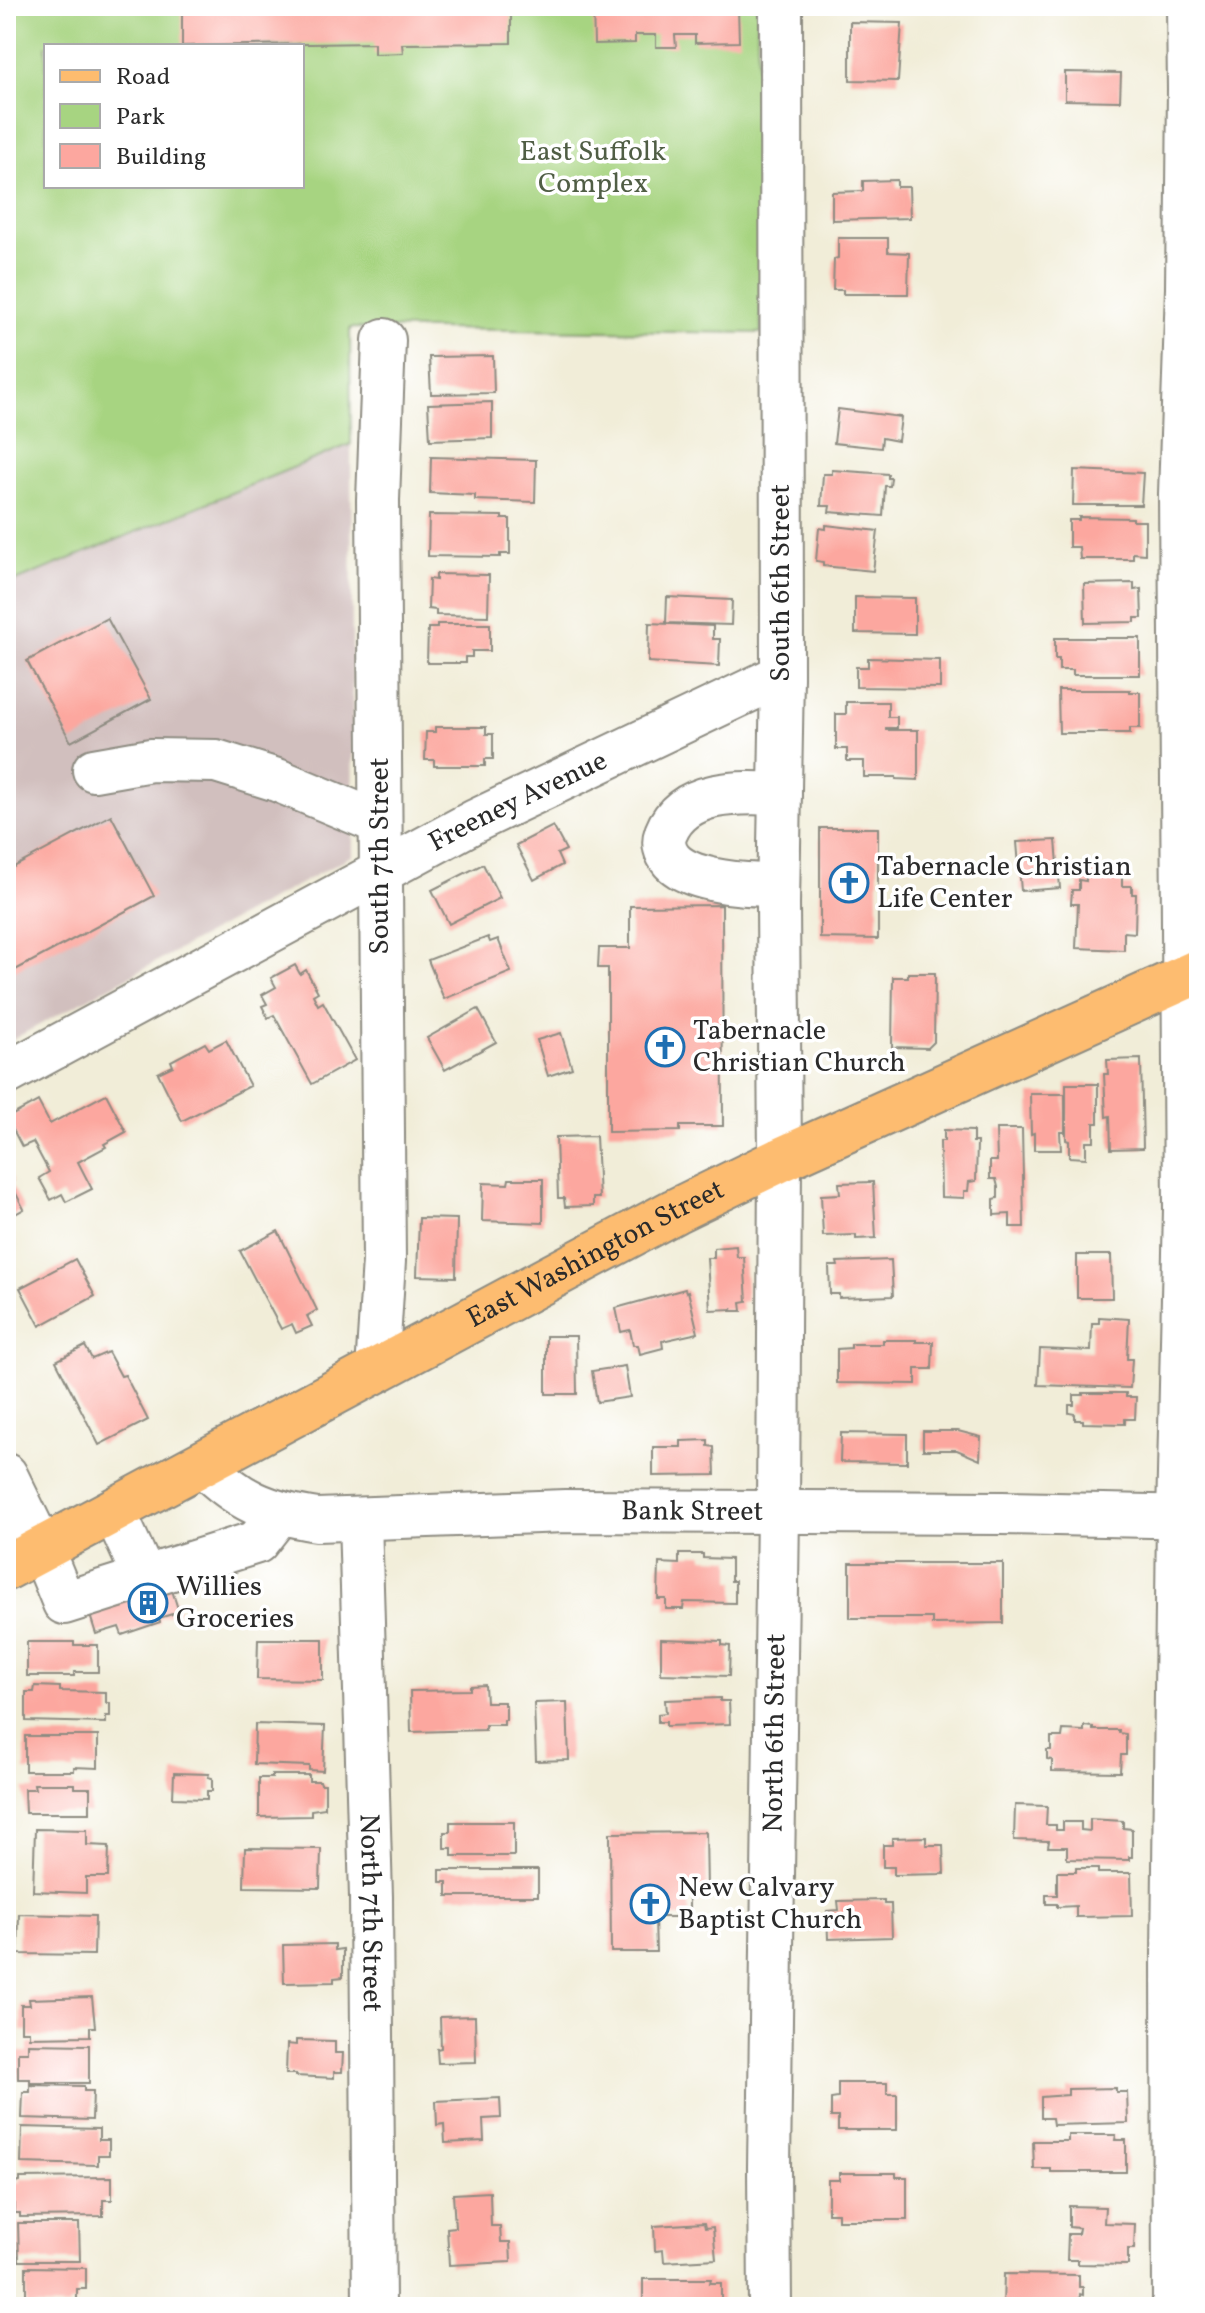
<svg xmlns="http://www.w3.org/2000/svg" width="1205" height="2313" viewBox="0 0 1205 2313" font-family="Vollkorn,serif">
  <rect width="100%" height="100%" fill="#fff"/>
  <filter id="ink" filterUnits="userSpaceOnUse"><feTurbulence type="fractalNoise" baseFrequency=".0125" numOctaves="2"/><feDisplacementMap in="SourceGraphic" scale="16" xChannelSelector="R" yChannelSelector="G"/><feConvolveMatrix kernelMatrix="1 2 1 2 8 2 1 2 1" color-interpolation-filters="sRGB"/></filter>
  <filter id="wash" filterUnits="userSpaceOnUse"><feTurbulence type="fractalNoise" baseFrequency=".006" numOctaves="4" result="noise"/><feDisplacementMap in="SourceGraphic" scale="32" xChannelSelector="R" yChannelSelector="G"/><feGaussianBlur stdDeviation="1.8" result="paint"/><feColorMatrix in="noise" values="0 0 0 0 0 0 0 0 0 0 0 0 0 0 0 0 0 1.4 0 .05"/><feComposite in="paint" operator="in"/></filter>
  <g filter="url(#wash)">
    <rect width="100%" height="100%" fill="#f1edd8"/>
    <path fill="#d1bfbe" d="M351,444L353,855L6,1043V585Z"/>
    <path fill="#a7d481" stroke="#698056" stroke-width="2" fill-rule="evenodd" d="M6,6H757L761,333L350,328L351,444L6,585ZM46,46H302V186H46Z"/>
    <g id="blocks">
      <g fill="#fca79f">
        <path d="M182,6H511V43L402,44L403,53L374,54V43L182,46Z"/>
        <path d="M593,6H738L739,42L695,43V35H675L676,47H656V35H635V43L594,44Z"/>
        <path d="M850,22L902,23L898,81L850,80Z"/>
        <path d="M1065,72L1121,73L1120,101L1065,100Z"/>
        <path d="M897,180V187H909L910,218L832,220V192L863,191V181Z"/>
        <path d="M838,238H888V252L909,253L908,294H843V290H833L834,259L838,258Z"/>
        <path d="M493,356L494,393L431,394L429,357Z"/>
        <path d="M492,402V438L430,440L428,404Z"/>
        <path d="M838,409L901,417L898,441L882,438L881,448L834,443Z"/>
        <path d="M431,457L536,460L535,502L475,500V495L430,493Z"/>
        <path d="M832,470L888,474V478H891L890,486H885L883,516L829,512L830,506H821L823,474H832Z"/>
        <path d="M1074,470L1143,473L1141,505H1073Z"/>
        <path d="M429,515L502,516V519H510V554H500V557L428,556Z"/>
        <path d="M1079,517L1133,518V521H1145V554L1133,553V559H1080L1079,547H1069V520H1079Z"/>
        <path d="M826,525L878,531L873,571L823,566V562L816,561L819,528L826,529Z"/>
        <path d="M436,574L489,575L488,616L436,615V610L428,609L429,579L436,580Z"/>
        <path d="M1134,583V590L1141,589L1142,618H1135V622L1085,623L1084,584Z"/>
        <path d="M667,597L732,600L731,625L666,623Z"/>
        <path d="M855,597L915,598V634L855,633Z"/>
        <path d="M107,618L151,699L71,742L27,661Z"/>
        <path d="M649,623L713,626V639H720L719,666L648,662Z"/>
        <path d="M437,624H490V651H472V657H465V663H427L428,628H437Z"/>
        <path d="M1055,638H1140V675H1073V670H1059V659H1055Z"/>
        <path d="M868,658L940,660V688L856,687V667H868Z"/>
        <path d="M1058,690H1130V692H1140V728H1130V733H1059Z"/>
        <path d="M846,702H888V717H897V728H886V730H918V780L896,779V777H864V761H847V749H836V714H846Z"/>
        <path d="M435,727H486V734H493V759H485V766H434V760H425L426,732H435Z"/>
        <path d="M111,815L154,896L6,975V871Z"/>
        <path d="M553,826L566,850L557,854L562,865L534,880L516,845Z"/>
        <path d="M820,828H878V939L820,938Z"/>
        <path d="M1056,840L1060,888L1021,891L1017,842Z"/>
        <path d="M483,864L500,898L449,924L432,890Z"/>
        <path d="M1086,872L1122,873V886H1132V894H1136L1135,933L1124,932V950L1076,948L1078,904H1071L1072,890H1079V880L1086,881Z"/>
        <path d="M722,905L723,1126H680V1131L608,1132V968H598L599,948H630V906Z"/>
        <path d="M488,937L490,942L498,939L511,972L444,999L428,960Z"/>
        <path d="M295,965L300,974L306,970L318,992L313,995L318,1005L323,1002L355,1060L312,1084L274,1015L268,1018L262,1006L267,1004L262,995L276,987L271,978Z"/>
        <path d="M908,973H935L934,1042L928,1048L892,1047L893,977H908Z"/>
        <path d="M478,1009L496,1042L445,1070L427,1038Z"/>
        <path d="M561,1033L572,1068L548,1076L537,1040Z"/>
        <path d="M226,1040L250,1086L182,1121L158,1073L173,1066L171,1061L205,1043L209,1049Z"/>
        <path d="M1141,1059L1143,1148L1111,1149L1110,1116L1106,1117L1104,1074H1108L1107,1060Z"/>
        <path d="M1066,1084H1098V1123H1094V1141H1086V1158L1069,1157V1141L1066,1140Z"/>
        <path d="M106,1094L126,1132L104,1144L106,1147L78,1162L92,1189L66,1202L62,1194L51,1200L39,1178L49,1172L33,1142L22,1147L7,1118L38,1101L50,1124Z"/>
        <path d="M1030,1094H1065V1132H1060L1061,1150H1034V1133L1031,1134Z"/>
        <path d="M996,1129H1022L1024,1227H1010V1214L994,1215V1199L998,1198V1187L996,1179H990V1161H997Z"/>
        <path d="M944,1130L973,1131V1142H977L976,1181L969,1182L968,1191H964V1198L941,1197L940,1141H944Z"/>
        <path d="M596,1136L599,1198H593V1206L565,1207L564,1198H558L556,1137Z"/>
        <path d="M6,1168L13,1181L10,1182L24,1209L6,1219Z"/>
        <path d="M509,1179H543V1223L482,1221L483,1183L508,1184Z"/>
        <path d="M873,1182L876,1238L856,1239V1235L823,1236L821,1195L840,1194L839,1183Z"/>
        <path d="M419,1218L457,1219L456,1277L417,1276Z"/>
        <path d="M278,1231L317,1310L307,1316L312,1326L296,1333L292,1324L281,1329L240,1251Z"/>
        <path d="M736,1246L737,1257H744L747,1301L741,1302L742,1311H731L732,1309L710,1310L707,1258H714V1248Z"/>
        <path d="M1077,1255H1111L1112,1298H1077Z"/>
        <path d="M75,1259L95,1296L40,1326L20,1288Z"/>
        <path d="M891,1260L893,1296L839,1298V1294H830L829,1266H838L837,1262Z"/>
        <path d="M685,1289L686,1292L688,1291L698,1333L662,1341L663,1348L640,1354L638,1345H633L630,1330L621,1332L616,1308Z"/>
        <path d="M1099,1317L1129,1319L1127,1359H1132L1130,1388L1038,1385L1040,1349L1091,1351L1092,1323H1099Z"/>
        <path d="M546,1336H576L577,1394H546Z"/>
        <path d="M883,1340H916V1342H933L932,1369H916V1384L837,1383V1349L851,1348V1344H883Z"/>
        <path d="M85,1346L92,1359L108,1352L121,1376L125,1375L148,1420L99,1445L56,1361Z"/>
        <path d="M625,1366L630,1397L597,1402L592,1371Z"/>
        <path d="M1083,1393H1126V1397H1136L1135,1419H1125V1424L1083,1423V1420H1075V1414L1069,1413V1405H1074V1395H1083Z"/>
        <path d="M923,1431H958L981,1437L980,1460L957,1450H923Z"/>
        <path d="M841,1433L907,1434V1463L840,1462Z"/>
        <path d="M708,1440V1446L714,1447L715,1475L653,1476V1447H681V1441Z"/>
        <path d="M679,1554H703V1558L731,1559V1581H735V1603L684,1602L683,1609H666V1599H658L659,1563L679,1564Z"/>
        <path d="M850,1563H1003V1623L932,1624V1618H850Z"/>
        <path d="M169,1581L179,1612L159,1618L160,1622L122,1635L119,1627L96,1634L89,1612Z"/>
        <path d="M258,1639H323V1680L257,1679Z"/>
        <path d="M661,1639L722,1641V1645L730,1646L729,1676L661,1674Z"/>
        <path d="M27,1642H74V1645H98V1672H74V1676H27Z"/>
        <path d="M485,1685L486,1702H504V1705H506V1720H504V1725H485V1730L411,1732L410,1691L470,1690V1686Z"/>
        <path d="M35,1686L60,1687V1691L106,1692V1703H110V1716H106V1723L26,1721V1692H34Z"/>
        <path d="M720,1698V1701H729L730,1724L666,1726V1722H658V1714L666,1713L665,1700Z"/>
        <path d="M567,1702L569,1760L536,1761L534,1703Z"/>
        <path d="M255,1724L325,1726L323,1771L309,1770V1766L254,1764Z"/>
        <path d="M1084,1726L1093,1727V1730H1119V1733L1126,1734V1755H1121L1120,1772L1052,1771V1760L1047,1759V1750H1051V1737H1062L1063,1730L1084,1731Z"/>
        <path d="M25,1736H98V1768L74,1767V1771H25Z"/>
        <path d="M174,1773L209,1774L208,1777L212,1778V1791H207V1799L173,1798Z"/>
        <path d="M272,1775H309V1781H320L321,1784H325V1808L311,1810V1816L259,1817V1778H272Z"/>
        <path d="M34,1784H74V1788H90V1813H25L24,1789H35Z"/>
        <path d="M1015,1805L1047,1806L1046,1825H1056V1830H1063V1822H1081V1830L1090,1831V1819L1123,1821V1828L1132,1829V1857H1129V1860L1067,1859V1847H1048L1049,1841L1014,1840Z"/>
        <path d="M450,1822H514V1856H452V1848H444V1832H450Z"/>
        <path d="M35,1829L87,1830V1845L109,1846L108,1877H86V1893L33,1891Z"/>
        <path d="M706,1832L707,1890L689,1891V1917H655L656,1952H611L610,1833Z"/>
        <path d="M926,1837V1845H943L944,1874L894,1875V1867H883V1845H892V1838Z"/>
        <path d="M245,1848L321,1849L320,1888L244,1887Z"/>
        <path d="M1076,1868H1098V1873H1131L1132,1916L1076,1917V1906L1057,1907V1904H1046V1895H1057V1872H1076Z"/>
        <path d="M440,1870H538V1896H447V1882H440Z"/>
        <path d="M884,1900V1904H891L892,1937L828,1939L827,1911L839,1910L838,1901Z"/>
        <path d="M19,1914L95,1916L94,1955L18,1954Z"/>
        <path d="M335,1944V1950L343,1949V1977L334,1978V1982L284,1983L283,1945Z"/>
        <path d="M92,1997L95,2027H90V2036L29,2037V2031H21V2005H30L29,1999Z"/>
        <path d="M475,2016L476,2062L438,2063L437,2049L441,2048L440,2017Z"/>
        <path d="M296,2040L335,2041V2053H343L342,2072H334V2078L296,2076V2074H286L287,2044L296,2045Z"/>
        <path d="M28,2044L89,2045V2083H30V2079H18V2052H28Z"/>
        <path d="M838,2083H887V2094H897V2130H838V2117H831V2099L838,2098Z"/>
        <path d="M30,2085L84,2086V2091H93L92,2120L22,2118L23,2092H30Z"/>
        <path d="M1116,2088V2092H1127L1128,2123L1053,2125L1052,2118H1041V2097L1068,2095V2089Z"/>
        <path d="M500,2098L501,2118L483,2119L484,2141L445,2143L444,2124L437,2125L436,2101Z"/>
        <path d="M22,2127L99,2129V2140H109V2155H98V2165L21,2163Z"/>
        <path d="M1068,2135H1116L1115,2140H1126V2172H1051V2169H1034L1033,2141H1068Z"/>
        <path d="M839,2173H896V2177H907V2220H838V2213H828V2180H839Z"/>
        <path d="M112,2177V2200H103V2216L20,2217V2213H14V2183L20,2182V2178Z"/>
        <path d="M490,2192L491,2226H500L501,2242H510L511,2262L449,2265L447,2228L455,2227L453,2194Z"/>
        <path d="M1069,2206L1105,2207L1104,2223L1135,2224L1134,2249H1128V2265L1078,2264V2260H1067L1068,2234H1078L1079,2228L1069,2227Z"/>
        <path d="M18,2223H79L80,2261H19Z"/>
        <path d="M704,2223L705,2228L713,2227L716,2259L664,2262L663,2250L655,2251L654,2226Z"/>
        <path d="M26,2267L86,2268V2289H77V2303H69L68,2307L26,2306Z"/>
        <path d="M1004,2274L1079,2275V2287H1083V2295L1080,2294L1079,2307H1003Z"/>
        <path d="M643,2279H711L710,2283H721V2307H643Z"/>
      </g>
    </g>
  </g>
  <g filter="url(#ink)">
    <use href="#blocks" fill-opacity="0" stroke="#8e8c82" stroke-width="2"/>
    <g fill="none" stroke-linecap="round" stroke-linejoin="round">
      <g stroke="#8e8c82" stroke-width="46">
        <g id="minor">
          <path d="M94,770L151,760L216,761L277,780L380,823"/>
          <path d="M778,885C750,885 693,883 672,861C665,853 662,843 666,833C683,789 741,792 780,794"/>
          <path id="s1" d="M6,1074L475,821L782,675"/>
          <path d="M377,1371L384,1261L378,500L384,340"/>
          <path id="s2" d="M202,1464C239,1501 266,1512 317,1520L565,1511L1002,1513L1199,1517"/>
          <path d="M6,1475L42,1549L64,1603L257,1542L279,1514"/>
          <path d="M114,1511L144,1577"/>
          <path id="s3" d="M360,1519L371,1897L374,2307"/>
          <path id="s4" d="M770,2307L769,2167L778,1512L780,1160L778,904L782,675L781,6"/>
          <path d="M1174,2307L1173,1955L1178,1517L1185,1209L1180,494L1187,288L1189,89L1188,6"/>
        </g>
      </g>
      <g stroke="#8e8c82" stroke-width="48">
        <g id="major">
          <path id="s5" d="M6,1568L675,1211L780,1160L1199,971"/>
        </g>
      </g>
      <use href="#minor" stroke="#fff" stroke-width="42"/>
      <use href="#major" stroke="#fdbc6f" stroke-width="44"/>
    </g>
  </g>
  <defs>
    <g id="church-ring" transform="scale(2)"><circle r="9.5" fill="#fff" stroke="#1f6fb2" stroke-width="1.5"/><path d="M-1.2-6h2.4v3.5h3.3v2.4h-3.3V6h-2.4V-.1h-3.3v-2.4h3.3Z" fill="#1f6fb2"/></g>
    <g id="building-ring" transform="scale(2)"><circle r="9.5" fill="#fff" stroke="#1f6fb2" stroke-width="1.5"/><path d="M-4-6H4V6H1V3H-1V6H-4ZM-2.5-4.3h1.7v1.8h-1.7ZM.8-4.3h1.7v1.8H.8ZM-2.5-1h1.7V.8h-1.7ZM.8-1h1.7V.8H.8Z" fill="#1f6fb2"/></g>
  </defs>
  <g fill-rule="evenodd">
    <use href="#church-ring" x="849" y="883"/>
    <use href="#church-ring" x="665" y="1047"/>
    <use href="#building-ring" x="148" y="1603"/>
    <use href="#church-ring" x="650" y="1904"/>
  </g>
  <g text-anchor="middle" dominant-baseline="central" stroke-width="7" stroke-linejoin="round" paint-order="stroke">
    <g font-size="28" fill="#505e45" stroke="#fff">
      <text x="593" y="152">East Suffolk<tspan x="593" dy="32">Complex</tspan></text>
    </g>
    <g font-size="28" fill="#2b2b2b" stroke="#fff">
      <text transform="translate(781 583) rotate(-90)">South 6th Street</text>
      <text stroke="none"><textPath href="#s1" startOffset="580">Freeney Avenue</textPath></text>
      <text transform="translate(380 856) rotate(-90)">South 7th Street</text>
      <text stroke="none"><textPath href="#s5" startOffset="668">East Washington Street</textPath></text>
      <text stroke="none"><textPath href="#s2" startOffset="506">Bank Street</textPath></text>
      <text stroke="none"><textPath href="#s4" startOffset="574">North 6th Street</textPath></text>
      <text stroke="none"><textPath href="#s3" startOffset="394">North 7th Street</textPath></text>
    </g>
    <g font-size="28" fill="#2b2b2b" stroke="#fff" text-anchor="start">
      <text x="877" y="867">Tabernacle Christian<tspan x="877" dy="32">Life Center</tspan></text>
      <text x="693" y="1031">Tabernacle<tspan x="693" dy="32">Christian Church</tspan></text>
      <text x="176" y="1587">Willies<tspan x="176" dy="32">Groceries</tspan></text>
      <text x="678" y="1888">New Calvary<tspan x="678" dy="32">Baptist Church</tspan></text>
    </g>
  </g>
  <rect width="1205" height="2313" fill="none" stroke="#fff" stroke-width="32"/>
  <rect x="44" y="44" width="260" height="144" fill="#ffffff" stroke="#aaaaaa" stroke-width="2"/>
  <rect x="60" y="70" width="40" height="12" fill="#fdbc6f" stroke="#aaaaaa" stroke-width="2"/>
  <text x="116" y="84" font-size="24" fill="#2b2b2b">Road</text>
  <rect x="60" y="104" width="40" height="24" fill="#a7d481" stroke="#aaaaaa" stroke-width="2"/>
  <text x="116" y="124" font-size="24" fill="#2b2b2b">Park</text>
  <rect x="60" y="144" width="40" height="24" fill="#fca79f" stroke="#aaaaaa" stroke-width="2"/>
  <text x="116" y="164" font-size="24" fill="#2b2b2b">Building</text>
</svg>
